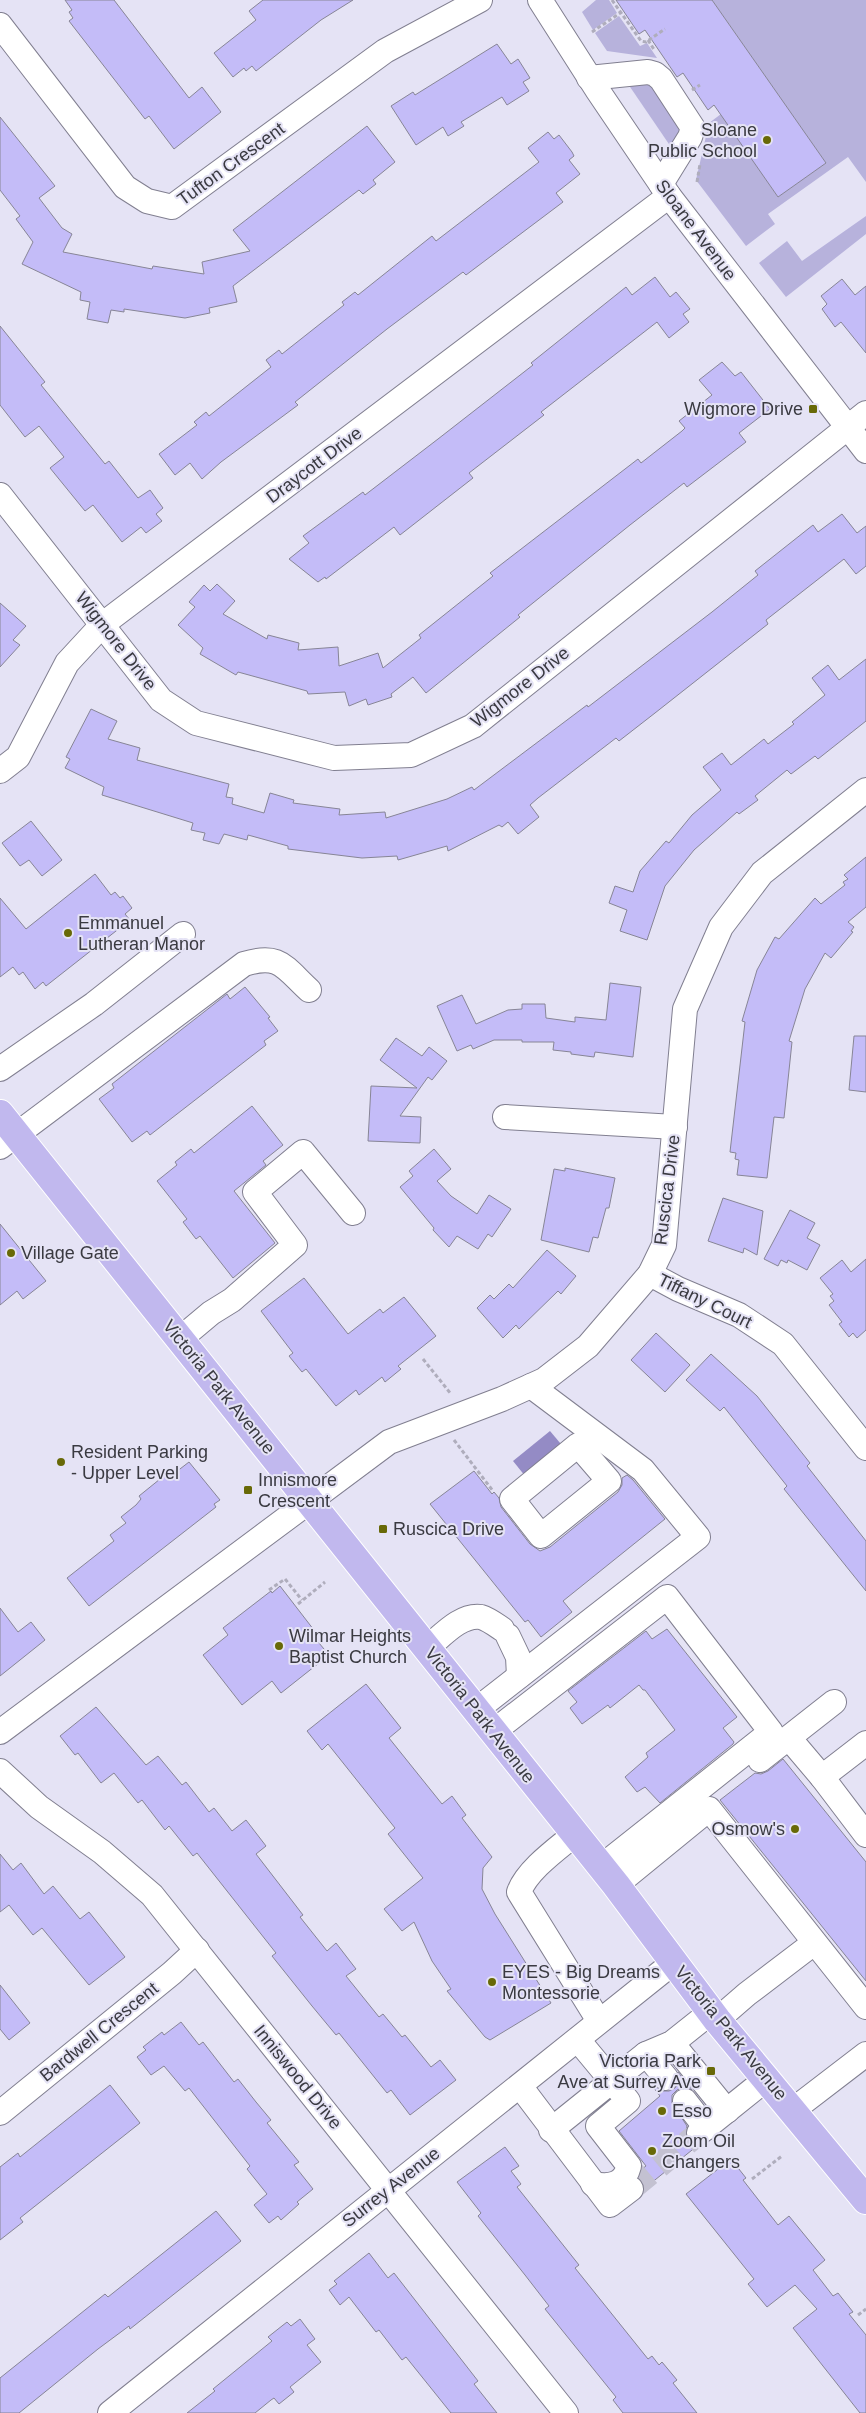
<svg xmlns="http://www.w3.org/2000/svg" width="866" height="2413" viewBox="0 0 866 2413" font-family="Helvetica,sans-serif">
  <rect width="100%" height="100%" fill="#e5e3f5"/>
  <g fill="#b7b2dc">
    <path d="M596,0H609L617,13L593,30L582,12Z"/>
    <path d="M712,0H866V182L848,157L768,214L775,224L746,246L696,180L709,123L721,114L778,197L826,163Z"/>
    <path d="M619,16L640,46L647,43L657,58L607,51L595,33Z"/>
    <path d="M645,78L677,122L681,132L673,150L626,81Z"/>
    <path d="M866,216V234L786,297L759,263L787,241L802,261Z"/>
  </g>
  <path fill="#948bc5" d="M550,1431L571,1456L534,1487L513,1461Z"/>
  <g fill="#c4bcf8" stroke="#878596">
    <path d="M65,0H114L189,98L202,87L221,112L174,149L149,116L145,119L69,21L73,18L69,12L72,10Z"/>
    <path d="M263,0H353L321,20L256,71L252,66L246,71L244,68L233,77L214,53L256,20L249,11Z"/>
    <path d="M616,0H712L826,163L778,197L714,105L708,110L683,73L677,77L645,30L639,34Z"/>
    <path d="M497,44L511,64L518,59L530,78L523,82L529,91L507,105L502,97L461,122L464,126L448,136L443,127L416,145L391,106L413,92L415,95Z"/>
    <path d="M0,117L55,186L39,198L62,228L72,234L63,252L152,269L153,266L204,274L202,262L250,251L233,230L367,126L395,162L373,180L376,184L363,194L359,190L233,286L237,302L209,308L210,313L185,318L124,309V312L111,310L108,323L87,319L90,302L80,300L81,292L22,264L33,242L16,219L20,216L0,190Z"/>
    <path d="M548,132L554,139L559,135L572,152L574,156L569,160L580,174L556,193L563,202L466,275L463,272L387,329L295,402L298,405L221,462L202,479L190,463L175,475L159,454L197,425L194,422L206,412L209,416L271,367L266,360L279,350L282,354L344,305L342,302L355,292L358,295L432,236L436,241L539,162L528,148Z"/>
    <path d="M655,277L670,297L676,292L690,309L683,314L689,322L669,338L657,322L541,412L544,415L469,473L473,478L400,535L394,527L326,579L325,577L318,582L289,559L309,543L303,536L363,492L365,495L438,439L533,365L531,363L626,287L632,295Z"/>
    <path d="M842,279L855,295L866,286V353L841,322L835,327L822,309L827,304L821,296Z"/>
    <path d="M0,326L45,382L41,385L105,464L109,461L138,498L150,490L163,508L156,514L162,521L146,533L141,527L122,542L93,505L85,511L50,468L64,457L39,426L25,437L0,405Z"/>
    <path d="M722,362L735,376L741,372L770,409L739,433L746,442L687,487L684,483L630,525L518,615L520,617L426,693L413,677L391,694L392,697L368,705L366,699L349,706L345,692L308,694L307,691L238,672L236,675L200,654L203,648L178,625L195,607L189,602L204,585L210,591L217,584L235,601L223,614L267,639L268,635L299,643L298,650L338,647L339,666L378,653L383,668L421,638L419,635L493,576L490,573L638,459L641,463L682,431L685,428L679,421L712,395L699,380Z"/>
    <path d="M842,514L857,533L866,526V566L856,574L844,559L766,620L768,624L655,713L619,741L616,738L538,798L530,805L539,817L518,834L508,822L502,827L499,825L448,851L447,846L398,860L397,856L362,858L288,849V846L248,835L247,840L224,834L219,844L203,840L205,833L191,830L193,823L102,795L104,787L65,768L70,759L66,757L91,709L117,721L108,739L140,748L137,760L229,784L226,797L233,798L232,804L264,813L270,793L294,800L293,803L340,809L339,815L385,812L386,818L447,799L472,787L474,790L587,705L588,707L712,612L758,575L755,571L813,525L818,532Z"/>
    <path d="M0,603L26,626L13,640L20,645L0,667Z"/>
    <path d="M866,659V721L818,759L815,756L791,774L787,770L755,796L758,800L739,814L737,812L694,850L665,886L647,940L620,931L627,910L609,903L615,886L633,892L640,871L666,841L669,843L692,815L721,790L703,767L722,753L731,765L764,739L768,744L794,724L792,722L825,695L812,678L828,665L839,680Z"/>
    <path d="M31,821L62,860L42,876L29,860L20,866L2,843Z"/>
    <path d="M866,857V907L848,922L854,927L851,931L853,932L831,958L825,953L805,989L789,1041L792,1042L784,1118L774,1117L767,1178L737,1175L739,1160L735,1159L736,1153L730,1152L745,1022L742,1021L757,970L775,937L779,939L815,898L821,904L845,885L843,882L848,879L844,875Z"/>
    <path d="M95,874L111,895L115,892L120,898L123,896L132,908L125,914L130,920L46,986L43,982L35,989L23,972L19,975L13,967L0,977V898L26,929Z"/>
    <path d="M610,983L641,987L633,1057L595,1052L594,1057L571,1054V1052L553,1050L554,1042H522V1040H494L473,1049L471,1045L457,1051L437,1006L462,995L476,1024L508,1010L522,1009V1004H545L546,1018L575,1022V1017L606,1020Z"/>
    <path d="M245,987L270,1017L268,1018L278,1031L264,1041L266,1045L150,1135L147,1131L132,1142L99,1099L114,1088L112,1084L227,994L230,999Z"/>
    <path d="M854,1036H866V1092L849,1090Z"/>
    <path d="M396,1038L422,1056L429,1047L447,1061L432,1080L428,1077L400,1116L421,1117L420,1143L368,1141L371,1086L417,1088L380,1060Z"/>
    <path d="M252,1106L283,1145L263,1161L266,1165L234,1191L275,1243L233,1278L200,1236L196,1239L183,1222L187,1219L157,1181L177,1165L175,1162L191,1149L194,1153Z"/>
    <path d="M434,1149L451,1169L437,1181L451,1196L477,1214L489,1195L511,1209L492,1237L488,1234L478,1249L457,1236L449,1247L433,1230L434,1228L400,1187L413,1176L409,1171Z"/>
    <path d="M565,1168L615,1178L609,1208H606L598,1238L593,1237L589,1252L541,1240L554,1169L565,1171Z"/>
    <path d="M723,1198L763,1211L757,1255L744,1248L743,1253L708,1241Z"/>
    <path d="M790,1210L815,1223L807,1238L820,1245L807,1270L788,1260L787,1263L781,1260L778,1266L764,1259Z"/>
    <path d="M0,1224L46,1281L23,1299L17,1291L0,1305Z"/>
    <path d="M547,1250L576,1276L561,1294L558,1291L519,1329L516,1325L503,1338L477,1308L490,1295L494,1299L509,1284L513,1288Z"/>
    <path d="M866,1259V1330L857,1338L853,1333L849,1337L839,1324L842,1322L829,1305L834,1301L830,1296L833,1294L820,1278L842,1260L851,1272Z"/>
    <path d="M304,1278L348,1334L380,1309L383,1313L404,1297L436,1336L398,1366L401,1369L385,1382L382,1377L359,1395L356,1390L336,1406L306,1369L302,1372L289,1356L293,1353L261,1311Z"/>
    <path d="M656,1333L690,1365L665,1392L631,1360Z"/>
    <path d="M711,1354L757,1396L810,1463L807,1466L866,1541V1591L784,1489L787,1486L724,1407L720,1411L686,1380Z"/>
    <path d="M189,1462L220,1500L214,1504L216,1507L89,1606L67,1578L114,1541L110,1535L126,1523L121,1517L136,1505L141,1499L139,1496L165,1475L167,1479Z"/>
    <path d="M474,1471L492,1494L494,1492L499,1498L501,1507L530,1544L540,1551L550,1547L618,1492L622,1485V1478L627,1475L633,1480L665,1519L563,1601L572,1612L541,1637L528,1620L525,1622L430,1504Z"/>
    <path d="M280,1586L317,1634L314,1637L329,1655L281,1693L272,1681L242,1705L203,1655L228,1635L223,1628L271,1591L272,1593Z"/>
    <path d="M0,1608L18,1632L31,1622L45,1640L0,1676Z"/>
    <path d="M667,1629L737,1717L723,1728L734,1742L733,1744L660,1803L645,1787L637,1792L625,1777L648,1757L646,1753L675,1730L645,1690H643L639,1685L610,1708L608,1705L582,1724L570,1708L577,1702L568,1691L646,1631L652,1639Z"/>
    <path d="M366,1684L401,1728L389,1738L442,1804L452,1796L466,1815L462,1818L492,1857L483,1868L482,1889L495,1914L551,2003L490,2040L485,2037L447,1991L451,1989L432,1961L414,1922L402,1931L384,1909L423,1878L388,1834L395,1828L328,1744L322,1750L307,1731Z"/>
    <path d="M96,1707L146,1765L158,1756L182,1785L186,1782L209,1812L214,1808L232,1831L246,1820L266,1846L256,1854L303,1915L300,1917L327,1951L336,1943L356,1969L346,1976L379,2017L383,2014L402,2037L405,2035L431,2067L440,2060L456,2080L410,2115L391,2090L387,2093L339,2033L336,2035L312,2006L272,1956L276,1953L197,1853L193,1856L169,1826L165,1830L142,1800L138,1803L114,1773L101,1783L78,1753L75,1755L60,1736Z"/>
    <path d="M783,1759L866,1862V1981L720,1800L755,1773L761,1774L768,1771Z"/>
    <path d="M0,1854L13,1870L21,1863L44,1894L53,1886L80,1919L89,1912L125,1957L89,1985L42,1928L33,1935L9,1905L0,1912Z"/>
    <path d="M0,1985L30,2023L9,2040L0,2029Z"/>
    <path d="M181,2022L199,2045L203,2042L234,2082L238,2079L256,2102L271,2120L267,2123L299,2162L294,2165L313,2189L297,2202L299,2204L281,2220L278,2216L269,2223L254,2205L267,2194L247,2169L250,2166L189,2088L185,2091L164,2066L151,2075L137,2057L146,2050L143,2047L162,2032L164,2035Z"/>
    <path d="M678,2072L692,2090L684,2087L677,2090L672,2095V2103L687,2126L685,2135L688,2141L697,2146L645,2188L639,2178L642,2169L646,2166L619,2131L660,2096L653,2087L655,2086L662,2091H669L675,2088L679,2082Z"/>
    <path d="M110,2085L140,2123L20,2218L23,2222L0,2240V2167L18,2153L20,2157Z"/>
    <path d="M505,2147L519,2166L511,2171L521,2184L517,2187L579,2265L575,2268L648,2359L652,2356L659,2365L662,2362L677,2380L673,2383L697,2413H623L613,2400L616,2397L545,2309L549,2306L525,2275L478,2216L481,2213L457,2182Z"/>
    <path d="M731,2159L746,2178L743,2180L778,2225L789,2216L825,2260L813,2270L833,2296L838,2293L853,2312L849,2314L866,2335V2413H860L793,2328L817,2309L795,2285L767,2307L748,2284L754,2279L686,2194Z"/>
    <path d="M216,2211L241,2241L130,2329L129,2326L98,2349L19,2413H0V2378L105,2294L108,2297Z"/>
    <path d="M369,2253L388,2278L394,2273L478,2381L474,2384L497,2413H451L406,2357L402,2360L379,2330L376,2332L349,2297L340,2305L329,2290L337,2284L334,2281Z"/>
    <path d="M300,2319L315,2339L307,2345L321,2362L290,2387L294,2392L279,2404L274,2398L271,2400L255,2413H187L215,2391L213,2389L272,2341L268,2337L287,2322L291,2326Z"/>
  </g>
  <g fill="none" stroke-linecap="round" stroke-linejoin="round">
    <path stroke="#c3c1d1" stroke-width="24" stroke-dasharray="24 12" stroke-linecap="butt" d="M631,2189L699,2133"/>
    <g stroke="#817f90" stroke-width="26">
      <g id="minor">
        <path d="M540,0L598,91L669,196L866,451"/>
        <path d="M0,25L125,187L147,201L172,207L385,51L480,0"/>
        <path d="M589,78L648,72L655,74L661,79L693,128L690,137L661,184"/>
        <path d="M0,495L161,700L196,723L334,758L411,755L473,726L866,413"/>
        <path d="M0,771L18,757L67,663L103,624L669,196"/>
        <path d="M0,1069L94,1004L183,934"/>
        <path d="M505,1117L675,1127"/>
        <path d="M0,1147L244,964C280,953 284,967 309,990"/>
        <path d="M650,1274L678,1289L739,1315L783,1344L866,1448"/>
        <path d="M180,1339L211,1313L232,1300L295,1245L255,1192L303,1152L353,1213"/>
        <path d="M578,1445L609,1481L541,1536L512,1499Z"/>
        <path d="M508,1636L518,1657L519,1676"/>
        <path d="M427,1648C441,1637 460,1614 481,1617C488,1619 496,1625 502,1629"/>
        <path d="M476,1710L698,1537L643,1470L531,1386"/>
        <path d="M0,1732L389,1442L502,1399L544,1380L588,1346L650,1274L664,1245L685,1009L721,927L762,873L866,790"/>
        <path d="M493,1732L667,1597L771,1732L601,1867"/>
        <path d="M789,1738L822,1777"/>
        <path d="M866,1743L822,1777L866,1835"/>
        <path d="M760,1760L834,1702"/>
        <path d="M0,1771L39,1807L102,1852L152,1895L566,2413"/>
        <path d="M575,1834C557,1849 527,1870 519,1892L599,2021"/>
        <path d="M616,1885L709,1809L866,2007"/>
        <path d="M717,2020L747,1994L814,1943"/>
        <path d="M578,2040L612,2081L646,2054L672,2043L711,2012"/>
        <path d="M672,2043L727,2111"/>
        <path d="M646,2054L666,2078"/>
        <path d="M520,2086L610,2205L631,2189"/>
        <path d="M685,2101L706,2128"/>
        <path d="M793,2110L866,2054"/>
        <path d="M0,2113L172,1973L197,1950"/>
        <path d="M551,2130L612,2081L628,2101L598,2126L629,2166C624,2185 610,2187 593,2184"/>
        <path d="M699,2133L765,2080"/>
        <path d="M110,2413L674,1962"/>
      </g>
    </g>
    <g stroke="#fff" stroke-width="30">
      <path id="major" d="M0,1114L616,1885L717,2020L866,2200"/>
    </g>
    <g stroke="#afadbc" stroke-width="3" stroke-dasharray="4 2.5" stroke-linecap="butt">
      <path d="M612,0L641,41L646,42L665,29"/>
      <path d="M592,32L620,13"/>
      <path d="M648,40L655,51"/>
      <path d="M692,90L700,85"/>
      <path d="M697,182L700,164"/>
      <path d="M423,1359L451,1394"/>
      <path d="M454,1440L493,1491"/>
      <path d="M269,1590L285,1579L302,1600"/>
      <path d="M298,1604L325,1582"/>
      <path d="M752,2179L782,2156"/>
      <path d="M858,2315L866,2309"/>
    </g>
    <use href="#minor" stroke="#fff" stroke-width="24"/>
    <use href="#major" stroke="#c1b8ee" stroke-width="28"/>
  </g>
  <g fill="#686907" stroke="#e5e3f5" stroke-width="2">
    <circle cx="767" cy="140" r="5"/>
    <rect x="808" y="404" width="10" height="10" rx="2.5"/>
    <circle cx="68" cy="933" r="5"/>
    <circle cx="11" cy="1253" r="5"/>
    <circle cx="61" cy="1462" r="5"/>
    <rect x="243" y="1485" width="10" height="10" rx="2.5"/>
    <rect x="378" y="1524" width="10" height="10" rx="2.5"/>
    <circle cx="279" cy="1646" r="5"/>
    <circle cx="795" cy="1829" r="5"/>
    <circle cx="492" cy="1982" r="5"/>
    <rect x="706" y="2066" width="10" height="10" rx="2.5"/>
    <circle cx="662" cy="2111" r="5"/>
    <circle cx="652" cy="2151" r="5"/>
  </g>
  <g text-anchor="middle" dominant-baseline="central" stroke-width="4" stroke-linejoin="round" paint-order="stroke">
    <g font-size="18" fill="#3a3a41" stroke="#e5e3f5" text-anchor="start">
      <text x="757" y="130" text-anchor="end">Sloane<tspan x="757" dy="21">Public School</tspan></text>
      <text x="803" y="409" text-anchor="end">Wigmore Drive</text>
      <text x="78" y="923">Emmanuel<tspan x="78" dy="21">Lutheran Manor</tspan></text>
      <text x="21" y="1253">Village Gate</text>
      <text x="71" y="1452">Resident Parking<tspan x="71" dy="21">- Upper Level</tspan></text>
      <text x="258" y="1480">Innismore<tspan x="258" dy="21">Crescent</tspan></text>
      <text x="393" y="1529">Ruscica Drive</text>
      <text x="289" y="1636">Wilmar Heights<tspan x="289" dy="21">Baptist Church</tspan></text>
      <text x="785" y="1829" text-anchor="end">Osmow's</text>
      <text x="502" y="1972">EYES - Big Dreams<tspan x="502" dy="21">Montessorie</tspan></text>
      <text x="701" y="2061" text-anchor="end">Victoria Park<tspan x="701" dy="21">Ave at Surrey Ave</tspan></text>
      <text x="672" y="2111">Esso</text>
      <text x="662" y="2141">Zoom Oil<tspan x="662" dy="21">Changers</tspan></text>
    </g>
    <g font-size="18" fill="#3a3a41" stroke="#e5e3f5">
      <text transform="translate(231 164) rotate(-36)">Tufton Crescent</text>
      <text transform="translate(696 230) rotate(53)">Sloane Avenue</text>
      <text transform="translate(314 465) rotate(-37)">Draycott Drive</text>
      <text transform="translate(116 641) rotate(52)">Wigmore Drive</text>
      <text transform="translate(520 687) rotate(-38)">Wigmore Drive</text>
      <text transform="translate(667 1190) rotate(-83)">Ruscica Drive</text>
      <text transform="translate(705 1301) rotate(26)">Tiffany Court</text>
      <text transform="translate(219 1387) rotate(51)">Victoria Park Avenue</text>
      <text transform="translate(480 1715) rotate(52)">Victoria Park Avenue</text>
      <text transform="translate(99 2032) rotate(-39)">Bardwell Crescent</text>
      <text transform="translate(731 2033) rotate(51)">Victoria Park Avenue</text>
      <text transform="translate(298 2077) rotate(51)">Inniswood Drive</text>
      <text transform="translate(391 2187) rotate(-38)">Surrey Avenue</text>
    </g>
  </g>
</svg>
